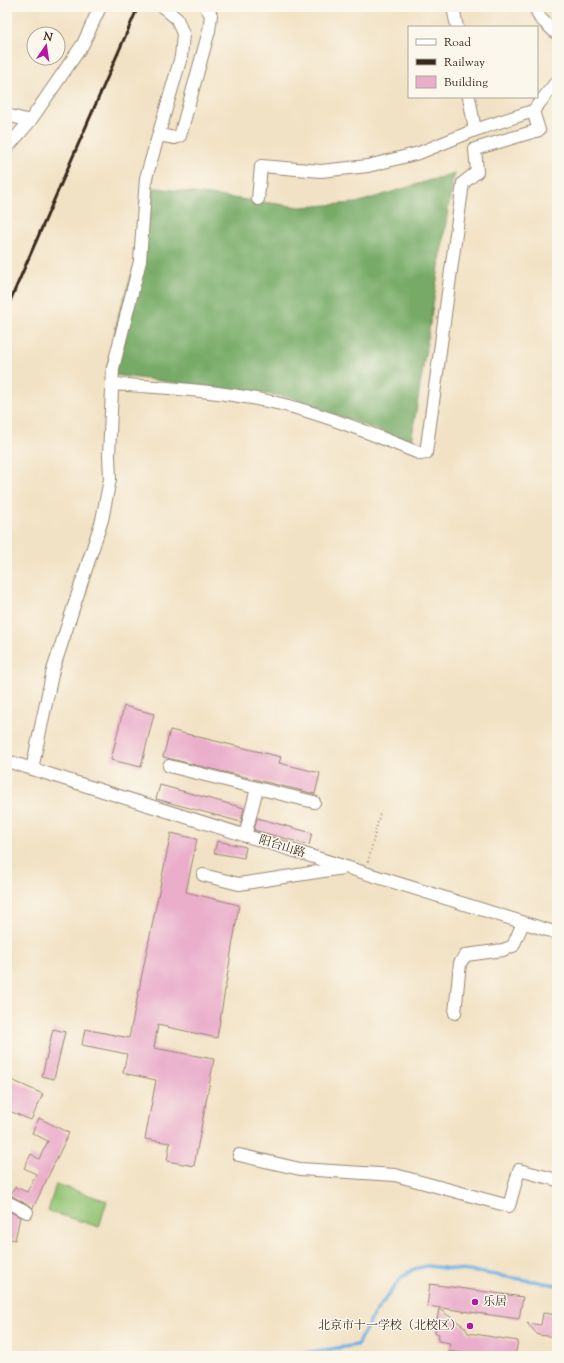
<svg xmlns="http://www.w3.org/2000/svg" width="564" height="1363" viewBox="0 0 564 1363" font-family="'Sorts Mill Goudy','Noto Serif SC',serif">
  <rect width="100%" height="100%" fill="#fbf7ec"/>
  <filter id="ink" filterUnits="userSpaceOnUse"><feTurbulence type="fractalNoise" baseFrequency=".025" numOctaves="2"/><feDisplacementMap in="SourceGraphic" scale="8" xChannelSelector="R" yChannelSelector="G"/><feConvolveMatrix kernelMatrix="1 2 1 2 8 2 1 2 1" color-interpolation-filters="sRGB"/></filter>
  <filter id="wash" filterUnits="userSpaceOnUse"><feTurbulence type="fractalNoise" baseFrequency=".012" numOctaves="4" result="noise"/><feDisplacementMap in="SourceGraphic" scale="16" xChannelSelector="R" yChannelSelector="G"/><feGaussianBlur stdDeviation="0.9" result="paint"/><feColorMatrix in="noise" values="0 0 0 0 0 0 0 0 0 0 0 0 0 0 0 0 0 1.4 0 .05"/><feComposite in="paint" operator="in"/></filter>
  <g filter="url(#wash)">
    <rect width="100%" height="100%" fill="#f2e2c5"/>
    <path fill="#93c474" stroke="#677749" d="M56,1184L107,1201L99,1227L48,1211Z"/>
    <path fill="#76aa66" stroke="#586a42" d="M454,173L411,443L289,397L106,374L119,313L137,259L142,186L300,207L356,203Z"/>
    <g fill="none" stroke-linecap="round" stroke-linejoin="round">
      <path stroke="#6eb0e3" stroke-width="3.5" d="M286,1356L357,1345L374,1314L402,1277L414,1269L427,1266L477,1272L557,1285"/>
    </g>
    <g id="blocks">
      <g fill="#eaaecb">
        <path d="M124,706L154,714L141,767L111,760Z"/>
        <path d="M170,730L281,757L279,763L320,773L315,794L163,757Z"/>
        <path d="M160,785L244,808L241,822L156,799Z"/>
        <path d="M257,818L312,833L309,845L254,830Z"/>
        <path d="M171,833L197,839L186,892L239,905L217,1038L158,1025L154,1048L214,1059L194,1166L167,1161L170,1143L145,1139L156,1080L123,1073L127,1054L82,1045L85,1029L129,1038Z"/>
        <path d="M217,841L246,847L244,858L214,853Z"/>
        <path d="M53,1029L65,1032L54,1079L42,1076Z"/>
        <path d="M7,1078L43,1094L31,1120L7,1110Z"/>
        <path d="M39,1118L69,1133L33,1208L10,1195L15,1187L27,1192L36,1174L24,1168L31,1154L39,1159L48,1141L32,1133Z"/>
        <path d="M7,1210L20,1217L15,1240L7,1238Z"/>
        <path d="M430,1284L523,1297L519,1319L427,1306Z"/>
        <path d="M439,1309L465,1327L468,1333L518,1341L515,1356H479L449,1351L450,1343L438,1341L439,1334L435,1333Z"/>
        <path d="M543,1313L557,1315V1337L538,1335L527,1323L541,1325Z"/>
      </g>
    </g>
  </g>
  <g filter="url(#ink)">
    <use href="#blocks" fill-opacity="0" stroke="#968672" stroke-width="1"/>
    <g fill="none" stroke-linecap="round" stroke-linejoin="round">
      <g stroke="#968672" stroke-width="14">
        <g id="minor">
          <path d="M453,7L457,27"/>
          <path d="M535,7L540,18L557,34"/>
          <path d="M469,97L475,130L533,111L557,81"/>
          <path d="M7,115L30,121"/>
          <path d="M159,135L175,138L180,136L209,31L211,15L206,7"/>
          <path d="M7,148L30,121L83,44L100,7"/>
          <path d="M258,199L261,166L321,171L368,166L419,153L475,130"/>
          <path d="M112,384C169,388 226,391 281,404C329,416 375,435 421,454L426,453L463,183L477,172L475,149L539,130L533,111"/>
          <path d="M7,761L557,933"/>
          <path d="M169,766L257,788L245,836"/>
          <path d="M32,769L53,670L102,520L110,479L109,455L113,368L140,261L146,178L181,57L183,34L177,19L163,7"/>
          <path d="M257,788L314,802"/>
          <path d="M203,875L239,884L343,868"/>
          <path d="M455,1013L460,963L466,955L503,950L513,946L523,923"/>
          <path d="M239,1155L300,1169L395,1175L509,1206L519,1170L557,1180"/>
          <path d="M7,1202L27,1212"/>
        </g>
      </g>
      <g stroke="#968672" stroke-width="2" stroke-dasharray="1 3" stroke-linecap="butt">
        <path d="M368,862L380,813"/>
        <path d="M399,1356V1354L412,1356"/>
      </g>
      <use href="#minor" stroke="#fff" stroke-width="12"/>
      <path stroke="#3b2a1e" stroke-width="3" d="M7,308L138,7"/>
    </g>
  </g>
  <g fill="#b5179e" stroke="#fbf7ec" stroke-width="1.5">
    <circle cx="475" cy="1302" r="4"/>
    <circle cx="470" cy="1326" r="4"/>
  </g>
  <g text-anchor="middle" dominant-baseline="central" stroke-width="3" stroke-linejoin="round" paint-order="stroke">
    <g font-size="12" fill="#3b2a1e" stroke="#fbf7ec">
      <text transform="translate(282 847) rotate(17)">阳台山路</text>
    </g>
    <g font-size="12" fill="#3b2a1e" stroke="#fbf7ec" text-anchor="start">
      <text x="483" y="1302">乐居</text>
      <text x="462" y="1326" text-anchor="end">北京市十一学校（北校区）</text>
    </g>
  </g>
  <rect width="564" height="1363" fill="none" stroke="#fbf7ec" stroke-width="24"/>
  <rect x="408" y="26" width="130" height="72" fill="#fbf7ec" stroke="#aea59a"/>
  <rect x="416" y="39" width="20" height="6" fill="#ffffff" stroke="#aea59a"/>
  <text x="444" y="46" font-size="12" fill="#3b2a1e">Road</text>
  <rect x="416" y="59" width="20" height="6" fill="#3b2a1e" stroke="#aea59a"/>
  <text x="444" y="66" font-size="12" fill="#3b2a1e">Railway</text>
  <rect x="416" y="76" width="20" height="12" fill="#eaaecb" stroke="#aea59a"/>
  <text x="444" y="86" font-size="12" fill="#3b2a1e">Building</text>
  <g transform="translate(46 46) rotate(13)"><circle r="19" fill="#fbf7ec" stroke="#aea59a"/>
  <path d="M0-3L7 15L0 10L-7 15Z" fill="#b5179e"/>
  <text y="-6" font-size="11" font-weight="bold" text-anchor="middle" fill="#3b2a1e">N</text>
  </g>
</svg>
